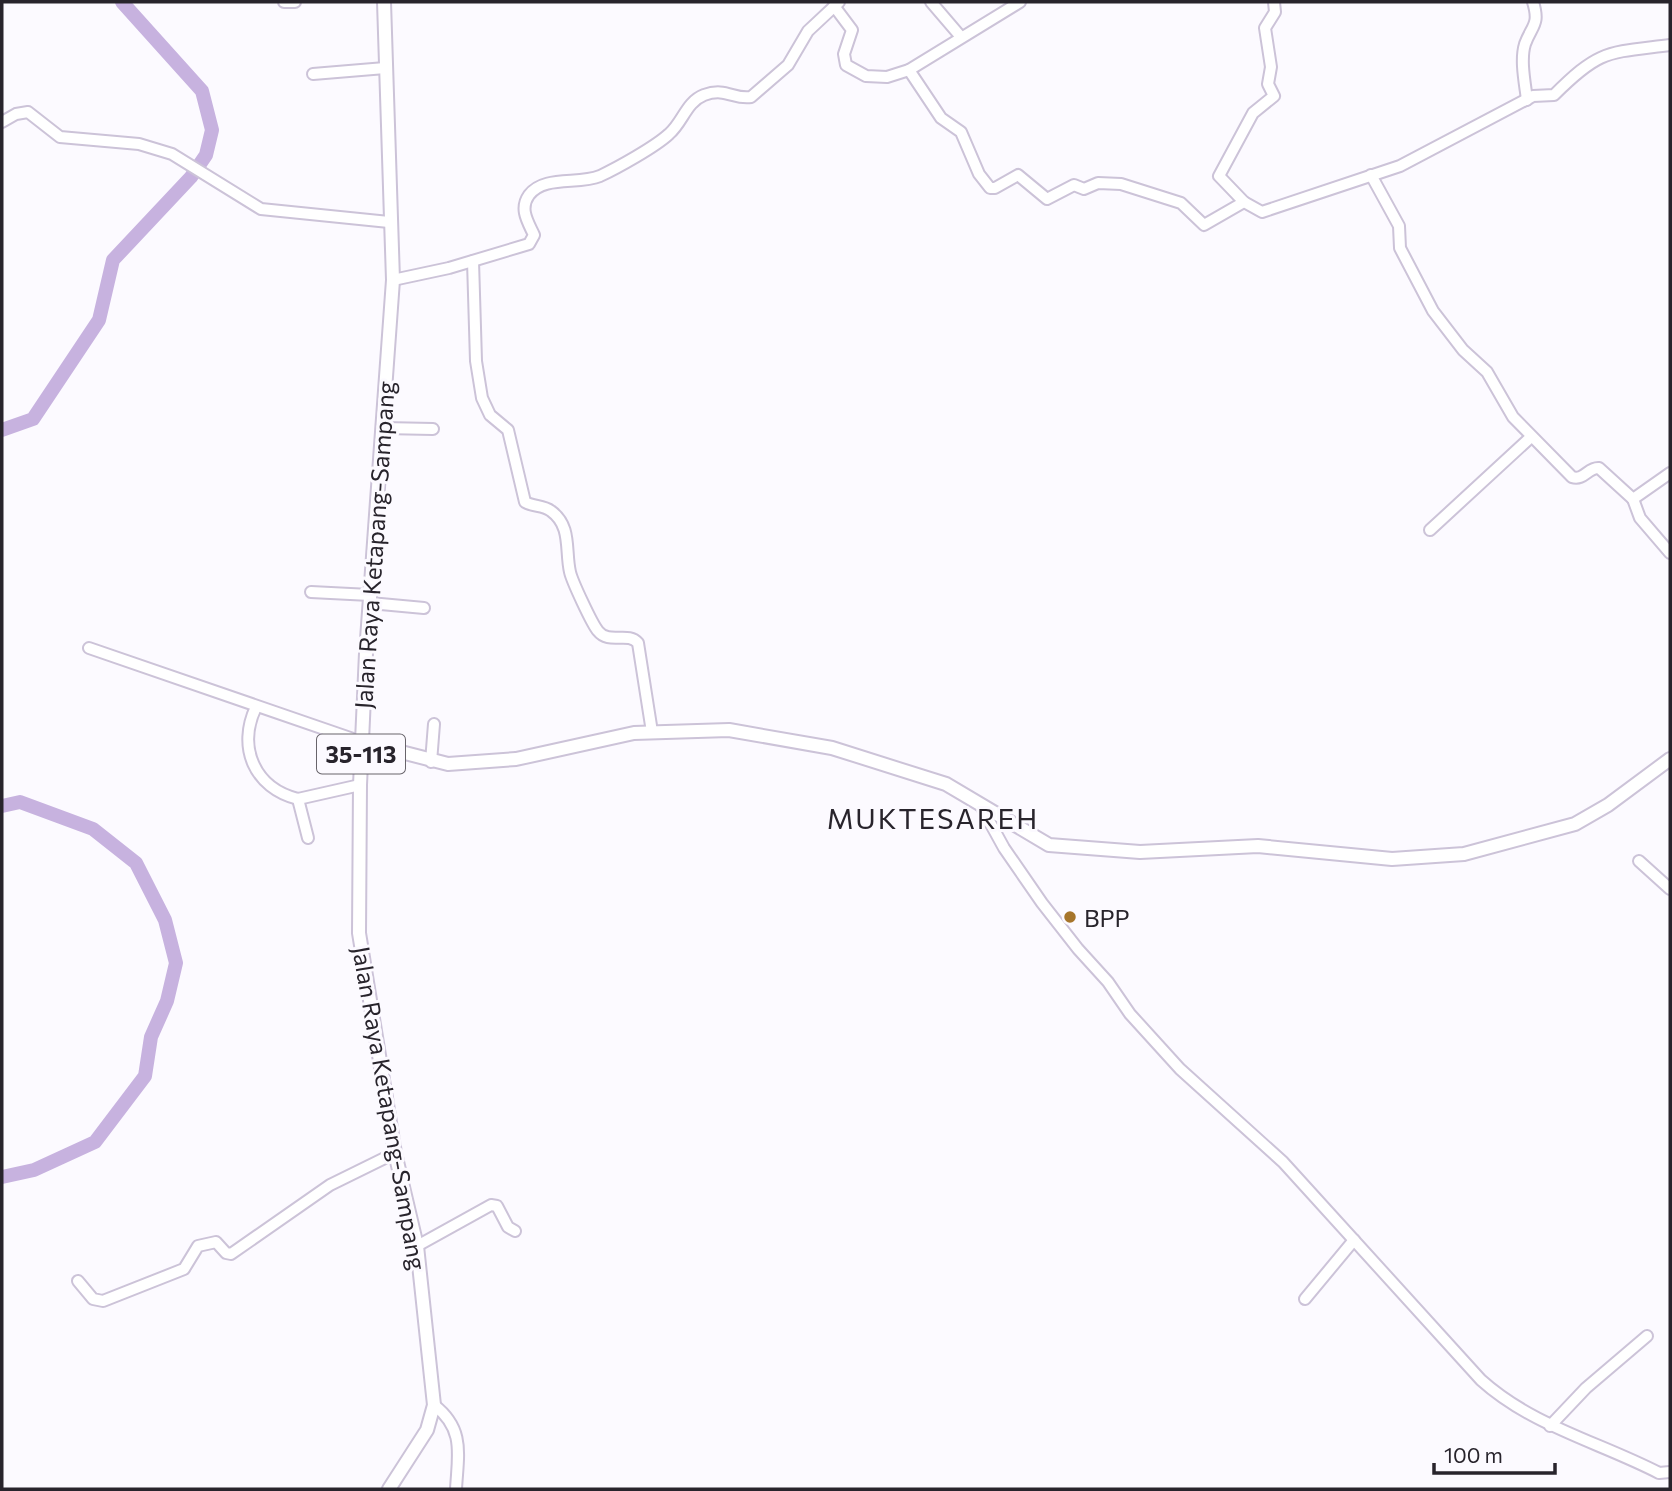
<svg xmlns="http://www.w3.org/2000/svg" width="1672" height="1491" viewBox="0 0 1672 1491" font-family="Commissioner,sans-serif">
  <rect width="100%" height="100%" fill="#fcfaff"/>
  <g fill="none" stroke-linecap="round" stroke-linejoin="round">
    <g stroke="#c7b2df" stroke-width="14">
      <path d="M2,430L33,419L99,320L113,260L191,177L206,155L212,130L202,91L122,2"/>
      <path d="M2,806L20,802L93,829L136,863L165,920L176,963L167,1001L151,1037L145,1076L95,1142L34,1170L2,1177"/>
    </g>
    <g stroke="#ccc3d8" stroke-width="14">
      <g id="minor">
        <path d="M284,2H295"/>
        <path d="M931,2L961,37"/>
        <path d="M834,6L852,30L844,54L846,65L866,76L887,77L909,70L1020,2"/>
        <path d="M909,70L941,118L961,132L979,174L990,188H995L1018,175L1047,199L1074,185L1084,189L1098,183L1121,184L1181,203L1204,225L1244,202L1262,212L1400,166L1533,96L1554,95C1600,49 1607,53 1670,45"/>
        <path d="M313,74L385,68"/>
        <path d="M1527,100C1525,83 1520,60 1525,44C1532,25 1540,25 1533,2"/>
        <path d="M2,122L16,114L28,112L60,137L139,144L172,154L261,209L389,222"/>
        <path d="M1371,175L1399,226L1400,248L1433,311L1463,350L1487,372L1513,417L1572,477C1584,481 1588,467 1599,468L1633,499L1670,473"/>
        <path d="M1244,202L1219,176L1253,113L1274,96L1268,84L1271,67L1265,28L1275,12L1274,2"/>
        <path d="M473,261L476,361L482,398L490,415L508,430L525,502C533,507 543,505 551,511C572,526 565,551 570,572C572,581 592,624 598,631C609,645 628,631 638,643L652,732"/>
        <path d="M393,280L449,268L529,244L534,235C528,222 519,209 529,195C544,175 578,185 600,176C617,168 655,147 669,134C683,122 686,102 704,95C726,87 734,100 751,97L788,65L808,31L839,2"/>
        <path d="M383,428L433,429"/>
        <path d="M1633,499L1640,518L1670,553"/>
        <path d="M1430,530L1531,437"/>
        <path d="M311,592L370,595"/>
        <path d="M370,603L424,608"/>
        <path d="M89,648L362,742"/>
        <path d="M256,707C237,747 254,788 298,799L360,785"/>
        <path d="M431,762L434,724"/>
        <path d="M298,799L308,838"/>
        <path d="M982,808L1004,848L1042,903L1078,949L1108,982L1130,1014L1180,1069L1283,1162L1481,1380C1532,1426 1599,1442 1659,1473L1670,1472"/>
        <path d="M1639,861L1670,889"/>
        <path d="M417,1246L491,1205L497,1206L508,1227L515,1231"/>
        <path d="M78,1281L93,1299L103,1301L184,1269L198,1246L216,1242L226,1253L231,1254L330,1185L395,1153"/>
        <path d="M1305,1299L1354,1240"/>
        <path d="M434,1405C465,1429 458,1454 456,1489"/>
        <path d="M1550,1426L1586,1388L1647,1336"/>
      </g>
    </g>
    <g stroke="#ccc3d8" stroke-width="16">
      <g id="major">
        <path d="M384,2L393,280L366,653L360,785L359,933L395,1153L417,1246L434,1405L427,1430L389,1489"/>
        <path d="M362,742L448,764L516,759L634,733L729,730L832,748L946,784L1049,845L1140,852L1258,846L1392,859L1464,854L1575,824L1608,805L1670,759"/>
      </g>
    </g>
    <use href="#minor" stroke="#fff" stroke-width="10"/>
    <use href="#major" stroke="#fff" stroke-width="12"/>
  </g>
  <circle fill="#a6752b" stroke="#fcfaff" stroke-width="2.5" cx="1070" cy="917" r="7"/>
  <g text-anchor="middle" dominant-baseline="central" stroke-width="6" stroke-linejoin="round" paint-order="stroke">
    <rect fill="#fcfaff" stroke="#68646b" stroke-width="2" x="317" y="734.5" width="88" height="39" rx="5"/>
    <g font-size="23" font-weight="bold" fill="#28242c">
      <text x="361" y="754">35-113</text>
    </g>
    <g font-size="24" fill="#28242c" stroke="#fcfaff">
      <text transform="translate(374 545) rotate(-86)">Jalan Raya Ketapang-Sampang</text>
      <text transform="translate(390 1108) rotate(80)">Jalan Raya Ketapang-Sampang</text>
    </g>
    <g font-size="24" fill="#28242c" stroke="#fcfaff" text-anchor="start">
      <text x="1084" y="917">BPP</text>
    </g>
    <g font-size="28" letter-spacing="2" fill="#28242c" stroke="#fcfaff">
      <text x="933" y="818">MUKTESAREH</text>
    </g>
  </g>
  <rect width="1672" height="1491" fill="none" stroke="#28242c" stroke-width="7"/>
  <path d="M1434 1463v10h121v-10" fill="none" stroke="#28242c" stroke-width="3.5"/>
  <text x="1444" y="1463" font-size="21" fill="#28242c" stroke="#fcfaff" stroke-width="5" paint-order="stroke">100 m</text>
</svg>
